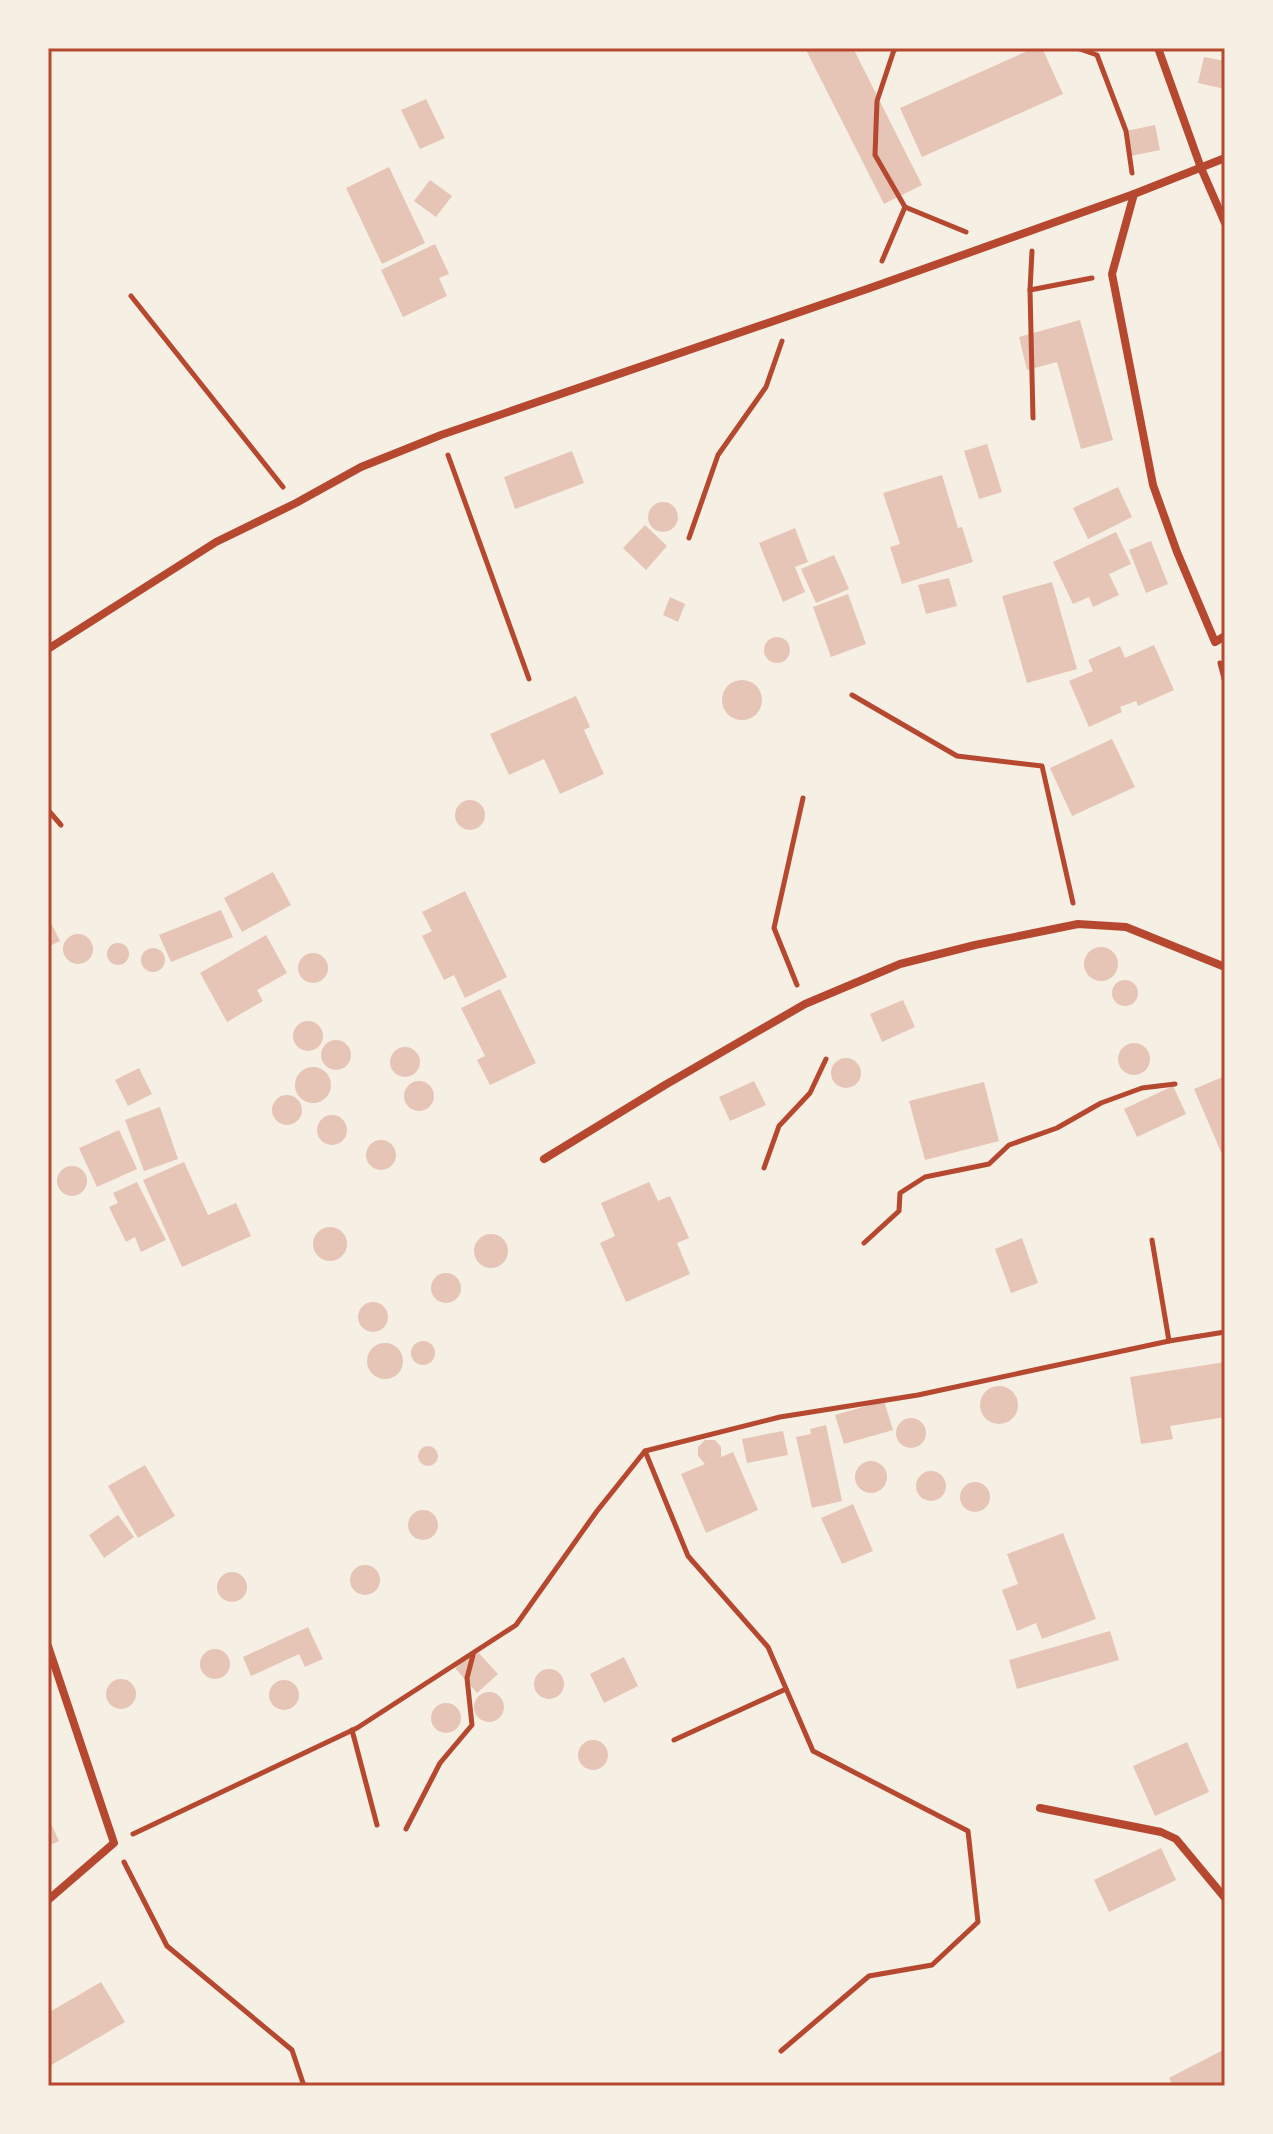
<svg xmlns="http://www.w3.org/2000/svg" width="1273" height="2134" viewBox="0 0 1273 2134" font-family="'Work Sans',sans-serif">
  <rect width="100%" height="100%" fill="#f6efe4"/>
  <g fill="#e6c5b7">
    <path d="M805,48H853L922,185L884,204Z"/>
    <path d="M1034,48H1042L1063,94L922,157L900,108Z"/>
    <path d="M1204,57L1225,61V89L1198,83Z"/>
    <path d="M426,99L445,138L420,149L401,110Z"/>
    <path d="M1155,125L1160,150L1131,156L1126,131Z"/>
    <path d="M389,167L425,243L382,264L346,188Z"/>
    <path d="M430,180L452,196L436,217L414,201Z"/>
    <path d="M435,244L449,274L439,278L447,296L403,317L381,270Z"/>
    <path d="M1080,320L1113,440L1081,449L1057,362L1027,370L1019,337Z"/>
    <path d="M987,444L1002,492L979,499L964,451Z"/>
    <path d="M572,451L584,483L515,509L504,477Z"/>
    <path d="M942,475L958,528L962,527L973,562L902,584L890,547L900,544L883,493Z"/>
    <path d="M1118,487L1132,517L1088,539L1073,508Z"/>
    <circle cx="663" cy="517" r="15"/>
    <path d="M645,525L667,546L646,570L623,548Z"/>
    <path d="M795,528L808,562L795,567L805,592L783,602L759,543Z"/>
    <path d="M1116,532L1131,564L1109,574L1119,595L1093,607L1089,597L1073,604L1053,562Z"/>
    <path d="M1151,541L1168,584L1146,593L1129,550Z"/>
    <path d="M834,555L849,589L816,603L801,569Z"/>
    <path d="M949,578L957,606L926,614L918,585Z"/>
    <path d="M1052,582L1077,669L1027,683L1002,596Z"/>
    <path d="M848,594L866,644L831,657L813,607Z"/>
    <path d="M670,597L685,604L678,622L663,615Z"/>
    <circle cx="777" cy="650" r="13"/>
    <path d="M1154,645L1174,690L1138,706L1136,701L1120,707L1122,712L1089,727L1069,681L1093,671L1088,660L1120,646L1125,658Z"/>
    <circle cx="742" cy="700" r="20"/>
    <path d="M576,696L590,727L584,730L604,774L560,794L544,759L509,775L490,734Z"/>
    <path d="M1112,739L1135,787L1072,816L1050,768Z"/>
    <circle cx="470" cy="815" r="15"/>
    <path d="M273,872L291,905L242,932L224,898Z"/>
    <path d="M465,891L507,977L465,998L454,975L444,980L422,936L432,931L422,912Z"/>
    <path d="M221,910L233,937L171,962L159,935Z"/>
    <path d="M48,917L60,941L48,947Z"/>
    <circle cx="78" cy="949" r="15"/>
    <path d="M266,935L287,973L257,990L263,1001L227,1022L200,973Z"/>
    <circle cx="118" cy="954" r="11"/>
    <circle cx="1101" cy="964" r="17"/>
    <circle cx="153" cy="960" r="12"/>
    <circle cx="313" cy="968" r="15"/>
    <circle cx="1125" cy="993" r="13"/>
    <path d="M500,989L536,1063L490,1085L477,1060L485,1056L461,1008Z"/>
    <path d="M903,1000L915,1027L882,1042L870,1014Z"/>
    <circle cx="308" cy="1036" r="15"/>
    <circle cx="336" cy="1055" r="15"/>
    <circle cx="1134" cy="1059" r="16"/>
    <circle cx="405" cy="1062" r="15"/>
    <circle cx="846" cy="1073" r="15"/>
    <circle cx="313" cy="1085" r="18"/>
    <path d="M139,1068L152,1094L128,1106L115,1080Z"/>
    <path d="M1225,1076V1151L1221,1152L1194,1089Z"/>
    <path d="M754,1081L766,1105L730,1121L719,1097Z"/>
    <circle cx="419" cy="1096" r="15"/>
    <path d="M984,1082L999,1141L925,1160L909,1101Z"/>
    <path d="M1173,1086L1186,1114L1137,1137L1124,1109Z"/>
    <circle cx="287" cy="1110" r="15"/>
    <path d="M160,1107L178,1159L144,1171L125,1120Z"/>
    <circle cx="332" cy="1130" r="15"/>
    <path d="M119,1130L137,1169L97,1187L79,1148Z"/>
    <circle cx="381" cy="1155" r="15"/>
    <path d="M184,1162L208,1215L236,1203L251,1236L182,1267L143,1180Z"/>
    <circle cx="72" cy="1181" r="15"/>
    <path d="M137,1182L166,1240L141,1252L135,1237L126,1242L109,1207L118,1203L113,1193Z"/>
    <path d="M649,1182L658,1201L670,1196L689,1238L677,1243L690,1274L626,1302L600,1243L615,1236L601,1203Z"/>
    <circle cx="330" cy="1244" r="17"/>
    <circle cx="491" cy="1251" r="17"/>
    <path d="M1022,1238L1038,1283L1011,1293L995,1249Z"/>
    <circle cx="446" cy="1288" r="15"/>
    <circle cx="373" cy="1317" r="15"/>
    <circle cx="423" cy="1353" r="12"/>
    <circle cx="385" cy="1361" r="18"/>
    <path d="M1225,1362V1417L1170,1426L1173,1439L1141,1444L1130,1377Z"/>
    <circle cx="999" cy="1405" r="19"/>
    <path d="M884,1401L893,1430L844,1444L835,1415Z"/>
    <circle cx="911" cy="1433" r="15"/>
    <path d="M826,1425L842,1501L812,1508L796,1437L811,1434L810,1429Z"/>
    <path d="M783,1431L788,1455L747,1463L742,1439Z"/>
    <path d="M705,1440H715L721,1447V1457L733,1452L758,1510L706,1533L681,1474L705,1464L698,1456V1447Z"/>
    <circle cx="428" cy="1456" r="10"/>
    <circle cx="871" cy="1477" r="16"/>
    <path d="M145,1465L175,1516L138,1538L108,1486Z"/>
    <circle cx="931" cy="1486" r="15"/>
    <circle cx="975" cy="1497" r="15"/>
    <path d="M853,1504L873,1551L842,1564L821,1518Z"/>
    <circle cx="423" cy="1525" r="15"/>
    <path d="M118,1515L134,1537L104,1558L89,1535Z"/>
    <path d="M1063,1533L1096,1619L1042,1639L1036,1623L1017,1631L1002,1590L1018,1584L1007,1554Z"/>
    <circle cx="365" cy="1580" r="15"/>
    <circle cx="232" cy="1587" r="15"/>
    <path d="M308,1627L323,1659L305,1667L299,1654L251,1676L243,1657Z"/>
    <path d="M1110,1631L1119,1660L1017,1689L1009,1660Z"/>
    <circle cx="215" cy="1664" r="15"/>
    <path d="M476,1650L498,1674L477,1693L455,1668Z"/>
    <path d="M624,1657L638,1686L604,1703L590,1674Z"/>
    <circle cx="549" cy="1684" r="15"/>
    <circle cx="121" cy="1694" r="15"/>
    <circle cx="284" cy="1695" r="15"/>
    <circle cx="489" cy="1707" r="15"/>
    <circle cx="446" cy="1718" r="15"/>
    <circle cx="593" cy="1755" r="15"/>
    <path d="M1187,1742L1209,1792L1155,1816L1133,1766Z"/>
    <path d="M48,1817L59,1841L48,1846Z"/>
    <path d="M1161,1848L1176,1880L1109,1912L1094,1880Z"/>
    <path d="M101,1982L125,2022L48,2067V2013Z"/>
    <path d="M1225,2049V2084L1173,2086L1169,2078Z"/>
  </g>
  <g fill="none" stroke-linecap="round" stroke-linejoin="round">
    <g stroke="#b5482f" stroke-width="5">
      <path d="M1077,48L1097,55L1126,131L1132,173"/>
      <path d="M905,207L966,232"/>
      <path d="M882,261L905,207L875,155L877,101L894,50L898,48"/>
      <path d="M1030,290L1032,251"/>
      <path d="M131,296L283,487"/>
      <path d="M1033,418L1030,290L1092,278"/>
      <path d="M448,455L529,679"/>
      <path d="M689,538L718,455L766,387L782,341"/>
      <path d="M1220,663L1225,682"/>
      <path d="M852,695L957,756L1042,766L1073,903"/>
      <path d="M48,810L61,825"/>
      <path d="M797,985L774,928L803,798"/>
      <path d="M764,1168L779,1126L810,1093L826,1059"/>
      <path d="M1152,1240L1169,1341"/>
      <path d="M864,1243L899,1211L900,1193L925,1177L989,1164L1009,1145L1057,1128L1101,1103L1142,1088L1175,1084"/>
      <path d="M645,1451L688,1556L768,1647L813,1751L968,1831L978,1922L932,1965L869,1976L781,2051"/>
      <path d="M352,1730L377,1825"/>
      <path d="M674,1740L786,1689"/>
      <path d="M406,1829L440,1763L472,1725L467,1678L473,1655"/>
      <path d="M133,1834L357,1728L516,1625L597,1511L645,1451L780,1417L918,1395L1169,1341L1225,1332"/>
      <path d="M124,1862L167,1946L292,2050L304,2086"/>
    </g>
    <g stroke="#b5482f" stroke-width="8">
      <path d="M1158,48L1201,168L1225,223"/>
      <path d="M1134,194L1112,274L1153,485L1177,552L1215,642L1225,636"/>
      <path d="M48,649L216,542L296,503L361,467L441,435L870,288L1134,194L1225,158"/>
      <path d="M544,1159L665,1085L805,1004L900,964L975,945L1078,924L1126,927L1225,967"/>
      <path d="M48,1646L114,1843L48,1900"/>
      <path d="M1040,1808L1161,1832L1176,1839L1225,1898"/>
    </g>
  </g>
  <rect width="1273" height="2134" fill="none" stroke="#f6efe4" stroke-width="100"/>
  <rect x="50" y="50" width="1173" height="2034" fill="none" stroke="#b5482f" stroke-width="3"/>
</svg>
